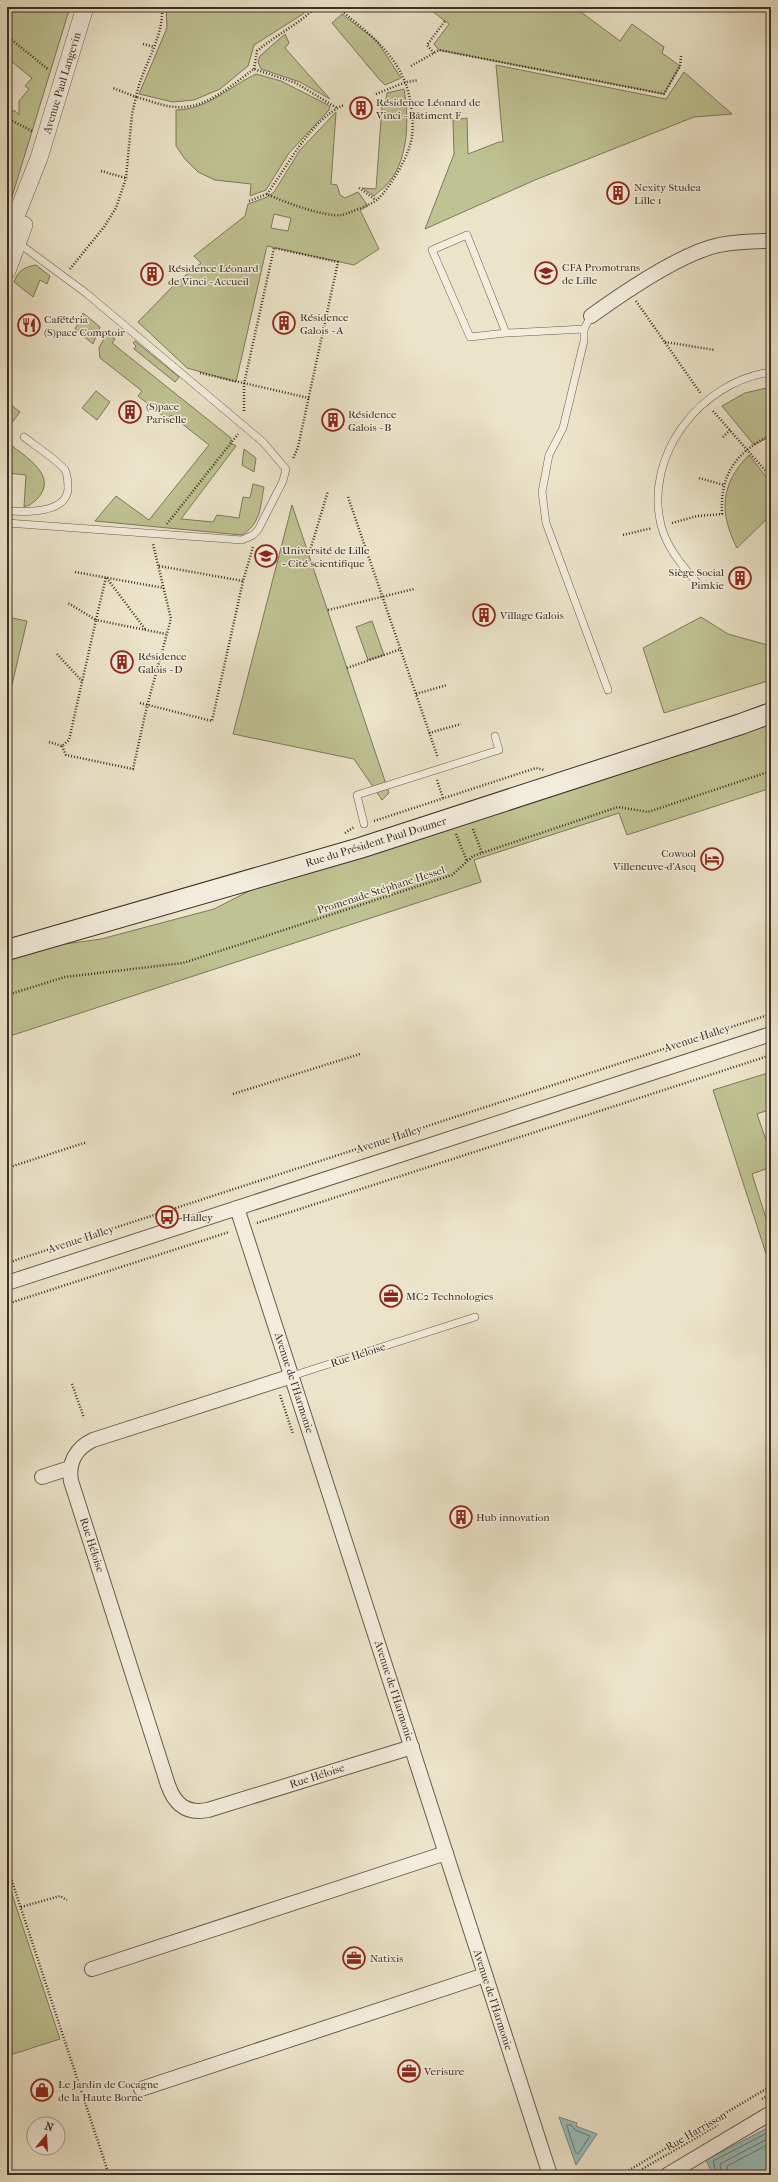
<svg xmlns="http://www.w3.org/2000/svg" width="778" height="2182" viewBox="0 0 778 2182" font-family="'IM FELL French Canon',serif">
  <rect width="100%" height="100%" fill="#ece4ca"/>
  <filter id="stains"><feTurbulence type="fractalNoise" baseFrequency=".005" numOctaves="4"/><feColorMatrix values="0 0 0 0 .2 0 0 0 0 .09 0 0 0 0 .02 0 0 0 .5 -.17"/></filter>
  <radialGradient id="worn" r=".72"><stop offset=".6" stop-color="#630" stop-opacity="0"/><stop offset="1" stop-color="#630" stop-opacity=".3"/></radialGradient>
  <g fill="#bfc292" stroke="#7e785c" fill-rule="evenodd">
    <path d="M7,7H70L7,213V110L11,113L14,110L19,115V101L29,89L25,86L32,78L7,58Z"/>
    <path d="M166,7H308L303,14L254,45L248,66L220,89L194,100L173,102L139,94L167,28Z"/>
    <path d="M427,7H574L620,41L632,24L664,47L662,53L680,66L664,94L439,50L434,44L449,24Z"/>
    <path d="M342,14L377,41L401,78L385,85L379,79L332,23Z"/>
    <path d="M285,34L289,43L285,48L330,99L300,82L261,69L258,62L260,56Z"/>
    <path d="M496,65L666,99L684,72L732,114L694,117L535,180L425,229L454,154L453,120L467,118L468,154L499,142H503Z"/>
    <path d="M256,74L281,81L330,106L329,110L289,153L266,190L250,196L251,184L215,180L198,172L185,159L176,146V110C206,110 229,87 256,74Z"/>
    <path d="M404,89C409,118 409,156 390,181C386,187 379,191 374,196L362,188L376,189L382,106H385L387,93Z"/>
    <path d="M336,112L331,184L337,185L340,195L345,198L358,192L368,206L360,210L379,249L354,265L267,246L236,382L187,368L138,322L175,284L201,263L194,256L245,216L248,204L267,197L274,192L300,150ZM274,214L291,218L288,231L271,228Z"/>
    <path d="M36,265L50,276L47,284L40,280L33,297L14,282C18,270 25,267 36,265Z"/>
    <path d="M83,313L100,327L93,344L75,329Z"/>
    <path d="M107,333L115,339L112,343L231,438V443L236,446L181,519L213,522L217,515L239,518L243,497L250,498L253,484L264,487C260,508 261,523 242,535L95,521L116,496L149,520L209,445L171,415L167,419L138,396L142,391L100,358L99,348Z"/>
    <path d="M135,341L179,377L175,382L134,349L136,346L133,343Z"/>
    <path d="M771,387V436L754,445L722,406L745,393Z"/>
    <path d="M96,391L110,402L97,420L82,408Z"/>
    <path d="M7,402L20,412L7,429Z"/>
    <path d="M7,442C21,454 55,472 41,494C37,500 31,505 24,507L26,475L7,473Z"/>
    <path d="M244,449L256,458L254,472L242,465Z"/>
    <path d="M749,455L771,483V515L737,548C719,513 720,484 749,455Z"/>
    <path d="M292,505L389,793L382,800L354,759L233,734Z"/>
    <path d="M7,617L27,621L7,706Z"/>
    <path d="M701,617L728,634L771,646V680L664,713L643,648Z"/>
    <path d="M372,621L384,655L368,660L356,627Z"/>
    <path d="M771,724V788L627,835L619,813L474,860L481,882L7,1037V958L58,945L101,939L214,909L255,888Z"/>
    <path d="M771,1072V1109L757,1114L771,1155V1167L752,1174L771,1234V1269L713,1090Z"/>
    <path d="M7,1879L60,2039L7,2056Z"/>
  </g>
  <g fill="#99beba" stroke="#75857f">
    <path d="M559,2117L577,2123L576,2126L597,2134L576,2165Z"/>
    <path d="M771,2126V2175H713L706,2160Z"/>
  </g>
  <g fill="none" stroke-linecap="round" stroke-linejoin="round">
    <g stroke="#6c7670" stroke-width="1">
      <path d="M567,2125H571L575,2130L590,2136L578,2154L576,2153Z"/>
      <path d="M717,2175L713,2161L771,2131"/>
      <path d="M722,2175L720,2164L771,2137"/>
      <path d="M728,2175L727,2166L771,2143"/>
    </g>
    <g stroke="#6a5c4f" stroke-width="8">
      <g id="service">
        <path d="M584,329V341L563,428L549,455L542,492L546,523L608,690"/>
        <path d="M506,333L470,337L432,250L467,235L506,333L584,329L591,316"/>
        <path d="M7,511C25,512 66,514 68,489C68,482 68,476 65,470C61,463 33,444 24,437"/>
        <path d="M7,523L242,540L253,535L258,530L283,481L286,469L263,442L244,426L86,293L17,242"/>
        <path d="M698,584C683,566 667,549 661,525C644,455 700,382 771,372"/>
        <path d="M364,824L357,795L499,750L495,736"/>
        <path d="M292,1376L475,1317"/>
      </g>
    </g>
    <g stroke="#6a5c4f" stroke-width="16">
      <g id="minor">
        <path d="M591,316C623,293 681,253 719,245C735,242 754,241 771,241"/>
        <path d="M237,1208L550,2175"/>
        <path d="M7,1283L771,1034"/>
        <path d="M292,1376L93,1440C76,1448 68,1463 71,1481L168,1785C175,1805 187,1814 208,1810L412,1747"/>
        <path d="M42,1477L70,1468"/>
        <path d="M92,1969L446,1853"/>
        <path d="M141,2089L485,1975"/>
        <path d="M667,2175L771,2113"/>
      </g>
    </g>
    <g stroke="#6a5c4f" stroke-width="18">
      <g id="tertiary">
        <path d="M7,239L39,158L85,7"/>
        <path d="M7,271L24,225"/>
      </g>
    </g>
    <g stroke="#3e2f26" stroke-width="22">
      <path id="secondary" d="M7,950L360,848L741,724L771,713"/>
    </g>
    <g stroke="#3e2f26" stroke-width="2.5" stroke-dasharray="1 2" stroke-linecap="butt">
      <path d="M162,7C164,39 142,66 136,97C148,100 162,106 175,107C205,110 232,85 254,69L296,83L337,108"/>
      <path d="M7,36L49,70"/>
      <path d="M143,44L154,47"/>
      <path d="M434,53L427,45L445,21"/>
      <path d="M411,66L439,50L664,94L680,66L681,56"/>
      <path d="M254,69L257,51C276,35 299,24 316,7"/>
      <path d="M376,94L406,82L418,80"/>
      <path d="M7,118L32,131"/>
      <path d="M101,171L126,178"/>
      <path d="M359,188L376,200"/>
      <path d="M267,194C287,167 311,119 344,105"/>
      <path d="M249,201L267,194C281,201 327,218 342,215C349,213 373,204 378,199C391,186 410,155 412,136C414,120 411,97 405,82C392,49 363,29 337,7"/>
      <path d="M70,269L104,227L116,208L126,178L132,114L136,97L113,88"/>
      <path d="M636,301L701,394"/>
      <path d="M665,342L715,350"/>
      <path d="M200,373L309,398"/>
      <path d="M244,411V384L274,248L338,262L298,447L293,459"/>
      <path d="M713,411L771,477"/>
      <path d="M723,437L730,430"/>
      <path d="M699,478L724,485"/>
      <path d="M348,497L438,758"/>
      <path d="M672,523L697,516L722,514C720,474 736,452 771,435"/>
      <path d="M167,524L238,434"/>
      <path d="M623,535L652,528"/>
      <path d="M309,554L328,491"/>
      <path d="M159,566L243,581"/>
      <path d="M75,572L164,588"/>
      <path d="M328,610L414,589"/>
      <path d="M145,629L106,577L96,620L166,634"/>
      <path d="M57,654L82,681"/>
      <path d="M347,668L401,649"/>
      <path d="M416,694L447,685"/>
      <path d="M140,703L212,721L243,581L253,547"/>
      <path d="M429,733L461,724"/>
      <path d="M49,742L62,746L69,740L96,620L68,603"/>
      <path d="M62,746L66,755L133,769L147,706L171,619L153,544"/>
      <path d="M437,780L443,798"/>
      <path d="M374,821L536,768L544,770"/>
      <path d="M473,829L482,853"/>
      <path d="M345,833L354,827"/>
      <path d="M456,834L467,861"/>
      <path d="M7,995L65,977L183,963L452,875L473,856L618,807L648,812L771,771"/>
      <path d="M233,1094L360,1054"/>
      <path d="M7,1168L87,1142"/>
      <path d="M257,1223L771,1055"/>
      <path d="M7,1263L771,1014"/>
      <path d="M7,1304L229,1232"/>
      <path d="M72,1384L84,1418"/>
      <path d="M280,1395L293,1434"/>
      <path d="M7,1866L109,2175"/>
      <path d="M21,1907L60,1896L67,1900"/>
      <path d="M762,2099L771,2094"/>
      <path d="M621,2175L771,2086"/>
      <path d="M632,2175L718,2125"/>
    </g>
    <use href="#service" stroke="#f3eddd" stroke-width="7"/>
    <use href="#minor" stroke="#f3eddd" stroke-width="14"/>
    <use href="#tertiary" stroke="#f3eddd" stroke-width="17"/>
    <use href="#secondary" stroke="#f3eddd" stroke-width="20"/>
  </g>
  <defs>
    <g id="building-ring" transform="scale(1.15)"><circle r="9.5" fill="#f3eddd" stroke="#8f2418" stroke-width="1.5"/><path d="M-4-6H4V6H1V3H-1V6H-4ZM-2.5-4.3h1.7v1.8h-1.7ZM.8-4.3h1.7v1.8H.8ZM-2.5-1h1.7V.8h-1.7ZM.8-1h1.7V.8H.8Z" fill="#8f2418"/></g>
    <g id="university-ring" transform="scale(1.15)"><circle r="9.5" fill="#f3eddd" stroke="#8f2418" stroke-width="1.5"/><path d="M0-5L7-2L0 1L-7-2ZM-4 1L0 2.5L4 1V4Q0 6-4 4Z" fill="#8f2418"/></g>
    <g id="restaurant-ring" transform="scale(1.15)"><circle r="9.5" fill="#f3eddd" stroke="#8f2418" stroke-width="1.5"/><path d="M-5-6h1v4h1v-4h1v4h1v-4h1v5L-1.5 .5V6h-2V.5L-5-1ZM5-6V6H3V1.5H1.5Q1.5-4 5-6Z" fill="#8f2418"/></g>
    <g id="hotel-ring" transform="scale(1.15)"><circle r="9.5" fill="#f3eddd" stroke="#8f2418" stroke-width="1.5"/><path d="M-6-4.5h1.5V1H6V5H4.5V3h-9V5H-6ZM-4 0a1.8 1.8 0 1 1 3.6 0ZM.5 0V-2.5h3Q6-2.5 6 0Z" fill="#8f2418"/></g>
    <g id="bus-ring" transform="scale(1.15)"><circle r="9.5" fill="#f3eddd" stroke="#8f2418" stroke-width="1.5"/><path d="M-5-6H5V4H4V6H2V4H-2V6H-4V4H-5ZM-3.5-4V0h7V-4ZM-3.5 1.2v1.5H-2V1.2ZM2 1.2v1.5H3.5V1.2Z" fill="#8f2418"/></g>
    <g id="office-ring" transform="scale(1.15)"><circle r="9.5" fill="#f3eddd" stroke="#8f2418" stroke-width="1.5"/><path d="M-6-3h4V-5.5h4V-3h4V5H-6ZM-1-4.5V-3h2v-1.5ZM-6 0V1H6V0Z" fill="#8f2418"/></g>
    <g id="shop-ring" transform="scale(1.15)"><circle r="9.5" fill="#f3eddd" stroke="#8f2418" stroke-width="1.5"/><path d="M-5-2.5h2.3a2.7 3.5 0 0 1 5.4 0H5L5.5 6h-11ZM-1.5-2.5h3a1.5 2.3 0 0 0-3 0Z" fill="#8f2418"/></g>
  </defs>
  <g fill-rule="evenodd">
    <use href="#building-ring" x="361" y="108"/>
    <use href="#building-ring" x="618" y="193"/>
    <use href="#university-ring" x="546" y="273"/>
    <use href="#building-ring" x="152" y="274"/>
    <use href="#building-ring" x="284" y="323"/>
    <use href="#restaurant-ring" x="29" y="325"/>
    <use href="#building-ring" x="130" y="412"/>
    <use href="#building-ring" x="333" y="420"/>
    <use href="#university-ring" x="266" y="556"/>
    <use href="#building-ring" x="740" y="578"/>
    <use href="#building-ring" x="484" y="615"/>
    <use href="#building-ring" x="122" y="662"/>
    <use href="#hotel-ring" x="712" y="859"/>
    <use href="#bus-ring" x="167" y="1217"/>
    <use href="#office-ring" x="391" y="1296"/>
    <use href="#building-ring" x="461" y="1517"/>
    <use href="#office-ring" x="354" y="1958"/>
    <use href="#office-ring" x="409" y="2071"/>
    <use href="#shop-ring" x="42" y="2090"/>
  </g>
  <g text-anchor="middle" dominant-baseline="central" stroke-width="3" stroke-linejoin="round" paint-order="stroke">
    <g font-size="11" fill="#3e2f26" stroke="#f3eddd">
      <text transform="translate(62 83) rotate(-73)">Avenue Paul Langevin</text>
      <text transform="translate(376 842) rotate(-17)">Rue du Président Paul Doumer</text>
      <text transform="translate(381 890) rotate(-18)">Promenade Stéphane Hessel</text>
      <text transform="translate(697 1038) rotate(-18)">Avenue Halley</text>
      <text transform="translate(389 1139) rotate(-18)">Avenue Halley</text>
      <text transform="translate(81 1239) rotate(-18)">Avenue Halley</text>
      <text transform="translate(358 1355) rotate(-18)">Rue Héloise</text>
      <text transform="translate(294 1383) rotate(72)">Avenue de l'Harmonie</text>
      <text transform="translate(92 1545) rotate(72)">Rue Héloise</text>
      <text transform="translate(394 1691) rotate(72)">Avenue de l'Harmonie</text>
      <text transform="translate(317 1776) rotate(-18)">Rue Héloise</text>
      <text transform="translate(493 2000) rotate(72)">Avenue de l'Harmonie</text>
      <text transform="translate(696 2131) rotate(-30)">Rue Harrisson</text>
    </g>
    <g font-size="11" fill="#3e2f26" stroke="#f3eddd" text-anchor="start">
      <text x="376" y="102">Résidence Léonard de<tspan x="376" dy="13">Vinci - Bâtiment F</tspan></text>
      <text x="634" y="187">Nexity Studea<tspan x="634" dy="13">Lille 1</tspan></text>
      <text x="562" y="267">CFA Promotrans<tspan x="562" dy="13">de Lille</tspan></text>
      <text x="168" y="268">Résidence Léonard<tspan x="168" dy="13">de Vinci - Accueil</tspan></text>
      <text x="300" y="317">Résidence<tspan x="300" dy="13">Galois - A</tspan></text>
      <text x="44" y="319">Cafétéria<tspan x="44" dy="13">(S)pace Comptoir</tspan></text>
      <text x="146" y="406">(S)pace<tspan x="146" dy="13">Pariselle</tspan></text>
      <text x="348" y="414">Résidence<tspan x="348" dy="13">Galois - B</tspan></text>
      <text x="282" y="550">Université de Lille<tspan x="282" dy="13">‐ Cité scientifique</tspan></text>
      <text x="724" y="572" text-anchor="end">Siège Social<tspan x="724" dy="13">Pimkie</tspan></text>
      <text x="500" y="615">Village Galois</text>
      <text x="138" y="656">Résidence<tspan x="138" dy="13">Galois - D</tspan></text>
      <text x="696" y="853" text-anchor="end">Cowool<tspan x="696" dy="13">Villeneuve-d'Ascq</tspan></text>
      <text x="182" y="1217">Halley</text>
      <text x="406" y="1296">MC2 Technologies</text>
      <text x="476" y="1517">Hub innovation</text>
      <text x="370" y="1958">Natixis</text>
      <text x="424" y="2071">Verisure</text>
      <text x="58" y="2084">Le Jardin de Cocagne<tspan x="58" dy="13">de la Haute Borne</tspan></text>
    </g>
  </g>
  <rect width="778" height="2182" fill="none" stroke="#ece4ca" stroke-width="24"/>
  <rect x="8" y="8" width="762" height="2166" fill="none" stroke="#3e2f26" stroke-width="2"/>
  <rect x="12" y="12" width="754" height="2158" fill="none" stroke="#3e2f26"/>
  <g transform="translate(46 2136) rotate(18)"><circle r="19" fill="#f3eddd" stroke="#aba194"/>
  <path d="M0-3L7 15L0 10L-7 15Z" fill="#8f2418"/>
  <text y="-6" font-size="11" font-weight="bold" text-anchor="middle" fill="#3e2f26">N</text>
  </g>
  <rect width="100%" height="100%" filter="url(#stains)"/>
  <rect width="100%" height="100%" fill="url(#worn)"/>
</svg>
